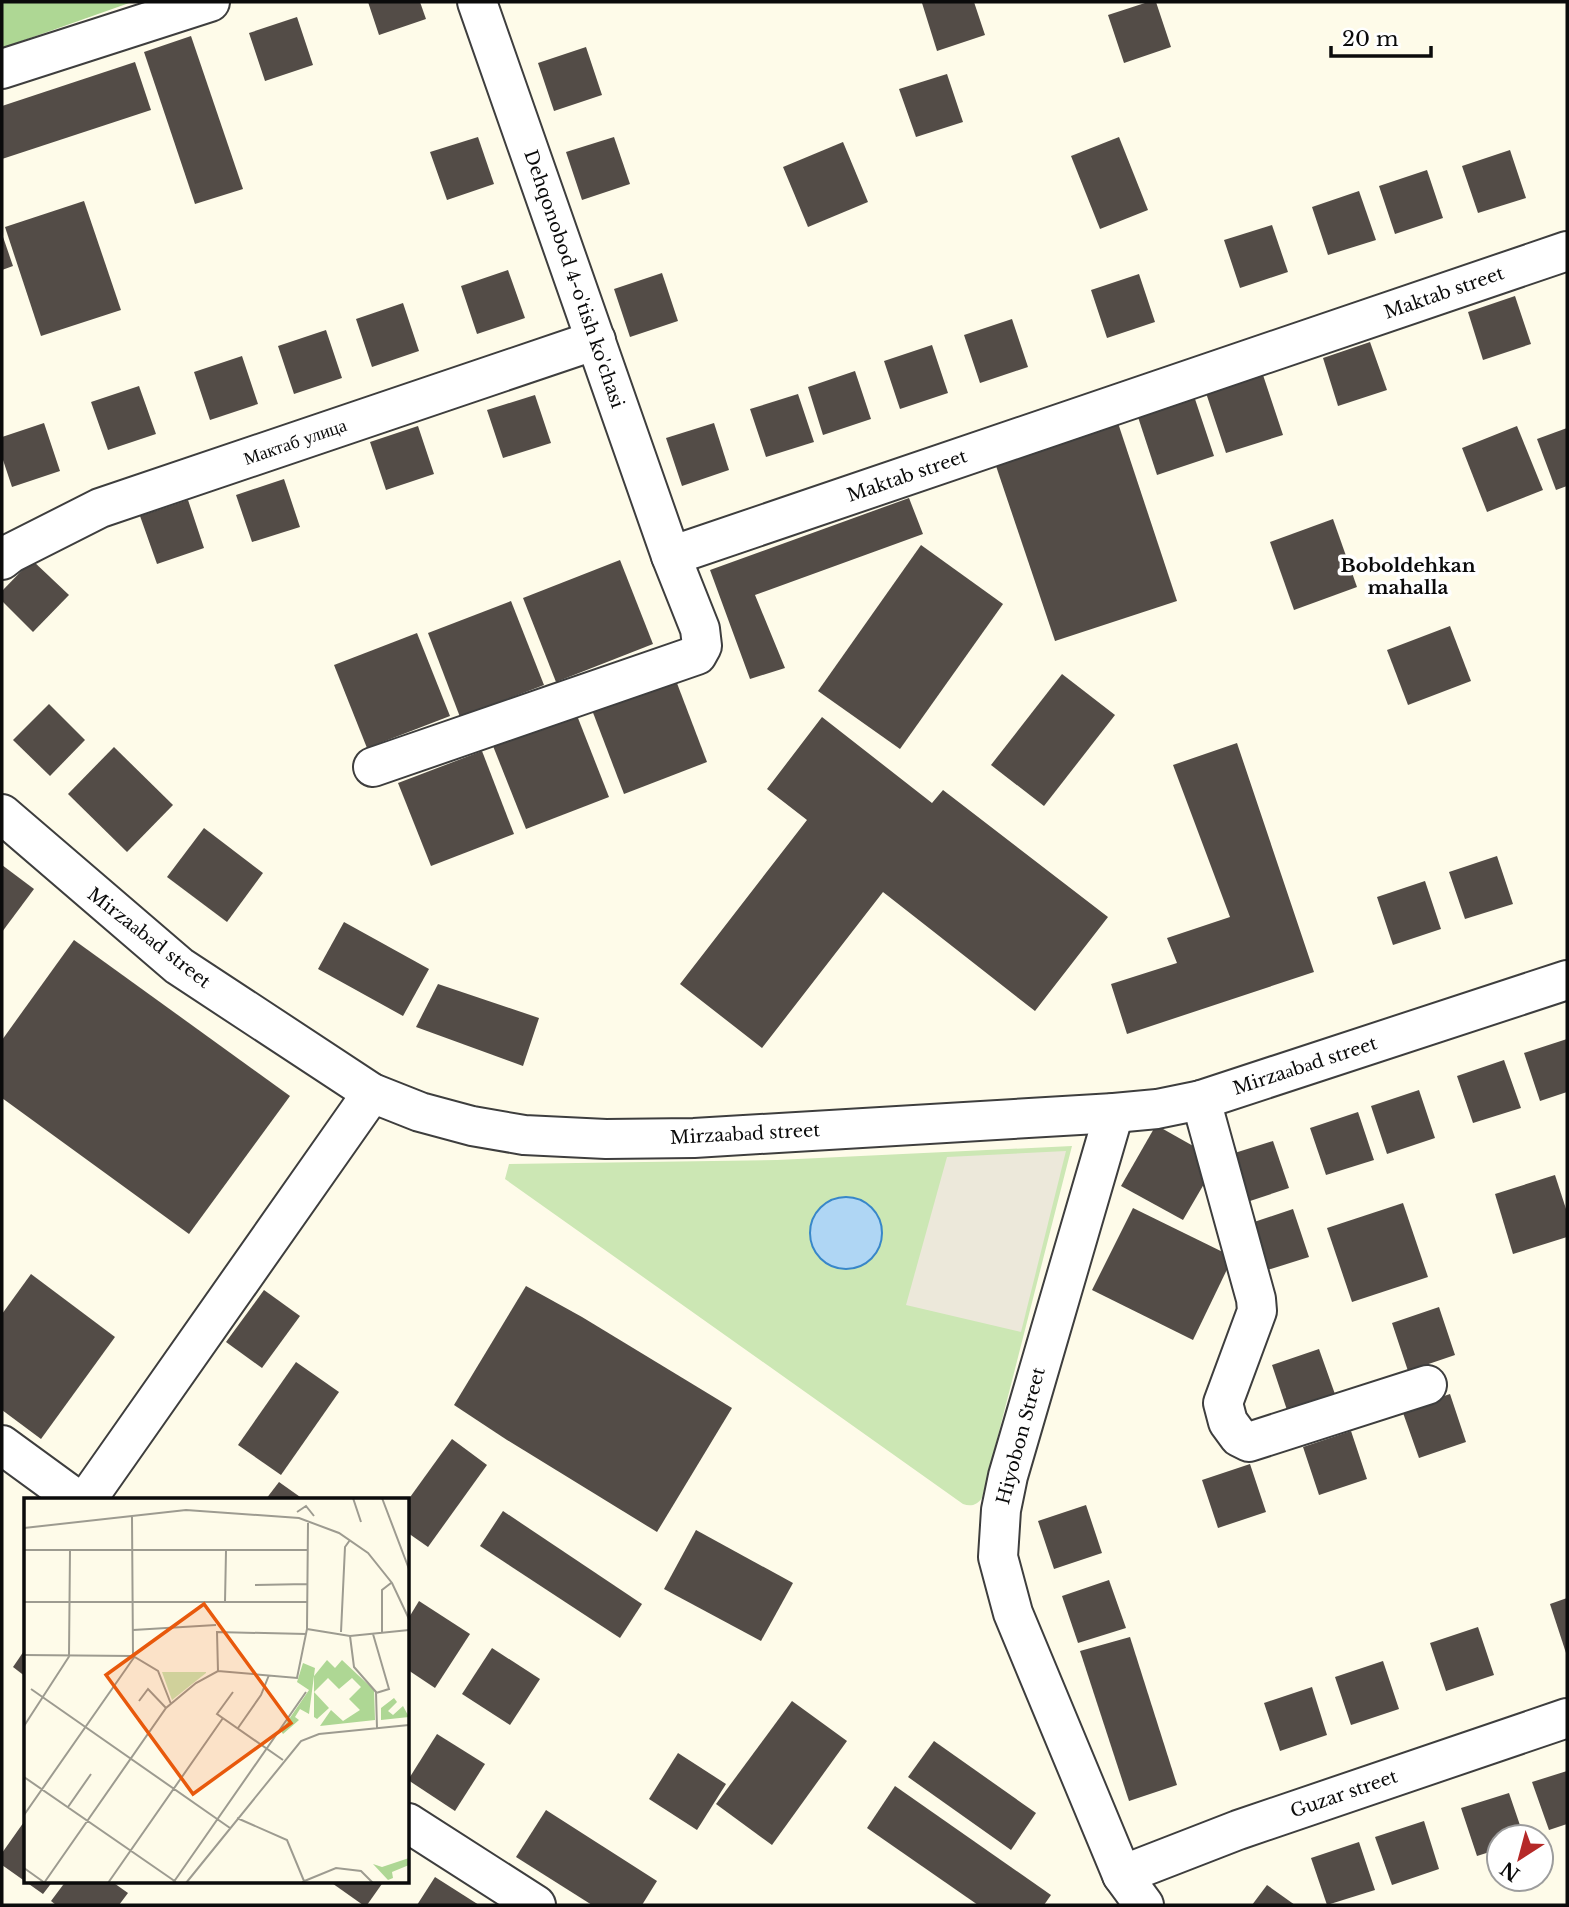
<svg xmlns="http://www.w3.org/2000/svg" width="1569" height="1907" viewBox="0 0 1569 1907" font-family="'Libre Baskerville',serif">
  <rect width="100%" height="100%" fill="#fefbe9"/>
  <path fill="#cce7b4" d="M1072,1146L982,1498C977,1505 971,1507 963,1504L505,1179L509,1164L777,1160Z"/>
  <path fill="#aed794" d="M2,2H132L2,48Z"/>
  <path fill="#ece8da" d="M1066,1151L1021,1332L906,1305L947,1157Z"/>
  <circle fill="#afd6f4" stroke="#3887c9" stroke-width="2" cx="846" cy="1233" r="36"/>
  <g fill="#534c47">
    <path d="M368,2H420L426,19L379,35Z"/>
    <path d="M925,2H974L985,35L937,51L922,3Z"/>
    <path d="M1148,2H1156L1171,47L1124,63L1108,15Z"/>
    <path d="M297,17L313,65L265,81L249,33Z"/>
    <path d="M191,36L243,189L195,204L144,52Z"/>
    <path d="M586,47L602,95L554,111L538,63Z"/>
    <path d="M135,62L151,110L2,159V106Z"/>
    <path d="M947,74L963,122L916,137L899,89Z"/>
    <path d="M478,137L494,184L447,200L430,152Z"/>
    <path d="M614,137L630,184L582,200L566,152Z"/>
    <path d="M1119,137L1148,210L1100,229L1071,156Z"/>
    <path d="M843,142L868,202L808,227L783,167Z"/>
    <path d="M1510,150L1526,198L1478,213L1462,166Z"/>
    <path d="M1427,170L1443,218L1395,234L1379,186Z"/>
    <path d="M1359,191L1376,240L1328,255L1312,207Z"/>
    <path d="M84,201L121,310L41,336L5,227Z"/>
    <path d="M1272,225L1288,272L1240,288L1224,240Z"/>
    <path d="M2,234L13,266L2,270Z"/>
    <path d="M508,270L525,318L477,334L461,286Z"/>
    <path d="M662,273L678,321L630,337L614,289Z"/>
    <path d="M1139,274L1155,322L1107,338L1091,290Z"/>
    <path d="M1515,296L1531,344L1483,360L1468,312Z"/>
    <path d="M403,303L419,351L372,367L356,319Z"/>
    <path d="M1012,319L1028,367L980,383L964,335Z"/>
    <path d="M326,330L342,378L294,394L278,346Z"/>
    <path d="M1370,342L1387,390L1338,406L1323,358Z"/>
    <path d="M932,345L948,393L900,409L884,361Z"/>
    <path d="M242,356L258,404L210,420L194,372Z"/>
    <path d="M855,371L871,419L823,435L808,387Z"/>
    <path d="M1262,372L1283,435L1226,453L1205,390Z"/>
    <path d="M139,386L156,434L108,450L91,402Z"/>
    <path d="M1193,393L1214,456L1157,475L1136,411Z"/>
    <path d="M798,394L814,442L766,457L750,409Z"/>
    <path d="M535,395L551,443L503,458L487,410Z"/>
    <path d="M44,423L60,471L12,487L2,457V437Z"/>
    <path d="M714,423L729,470L682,486L666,438Z"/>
    <path d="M1118,423L1177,601L1055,641L995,463Z"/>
    <path d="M418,426L434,474L386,490L370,442Z"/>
    <path d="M1517,426L1543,490L1487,512L1462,448Z"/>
    <path d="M1567,428V486L1556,490L1537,439Z"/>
    <path d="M284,479L300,527L252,542L236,495Z"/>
    <path d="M909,498L923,534L755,595L785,668L750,679L710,570Z"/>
    <path d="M188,500L204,548L157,564L140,516Z"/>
    <path d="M1333,519L1357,587L1294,610L1270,542Z"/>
    <path d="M921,545L1003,604L900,749L818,691Z"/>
    <path d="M32,560L69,595L33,632L2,601V591Z"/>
    <path d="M620,560L653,644L556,682L523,598Z"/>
    <path d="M511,601L544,685L460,717L428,633Z"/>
    <path d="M1450,626L1471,681L1408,705L1387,650Z"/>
    <path d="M417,633L450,716L367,748L334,665Z"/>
    <path d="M1062,674L1115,715L1044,806L991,765Z"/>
    <path d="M675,678L707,762L624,794L592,710Z"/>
    <path d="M49,704L85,740L50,776L13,740Z"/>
    <path d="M576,713L609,797L526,829L493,746Z"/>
    <path d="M822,717L932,803L943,790L1108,917L1035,1011L883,892L762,1048L680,984L807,820L767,789Z"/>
    <path d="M1237,743L1314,972L1127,1034L1111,984L1177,963L1167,938L1230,917L1173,765Z"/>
    <path d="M114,747L173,805L127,852L68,794Z"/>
    <path d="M482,751L514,834L431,866L398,783Z"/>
    <path d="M204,828L263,873L227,922L167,877Z"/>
    <path d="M1497,856L1513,904L1465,919L1449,872Z"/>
    <path d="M2,865L34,889L2,932Z"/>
    <path d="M1425,881L1441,929L1393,945L1377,897Z"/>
    <path d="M344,922L429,969L403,1016L318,969Z"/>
    <path d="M74,940L290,1096L189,1234L2,1098V1040Z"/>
    <path d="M438,984L539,1018L523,1066L416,1027Z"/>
    <path d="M1567,1039V1092L1540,1101L1524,1053Z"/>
    <path d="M1504,1060L1521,1108L1473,1123L1457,1076Z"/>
    <path d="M1419,1090L1435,1138L1387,1154L1371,1106Z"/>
    <path d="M1358,1112L1374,1160L1326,1175L1310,1128Z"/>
    <path d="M1156,1125L1218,1160L1183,1220L1121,1186Z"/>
    <path d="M1273,1141L1289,1188L1241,1204L1225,1156Z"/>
    <path d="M1555,1175L1567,1212V1237L1513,1254L1495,1194Z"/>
    <path d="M1403,1203L1428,1277L1352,1302L1327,1228Z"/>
    <path d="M1133,1208L1233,1257L1193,1340L1092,1290Z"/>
    <path d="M1293,1209L1309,1257L1261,1272L1245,1225Z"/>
    <path d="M31,1274L115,1337L41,1439L2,1410V1314Z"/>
    <path d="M526,1286L582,1317L732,1408L657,1532L507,1440L454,1405Z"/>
    <path d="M264,1290L300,1316L262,1368L226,1342Z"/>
    <path d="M1439,1307L1455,1355L1408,1371L1392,1323Z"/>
    <path d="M1319,1349L1336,1397L1288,1413L1272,1365Z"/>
    <path d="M296,1362L339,1392L281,1475L238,1445Z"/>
    <path d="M1450,1394L1466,1442L1419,1458L1402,1410Z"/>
    <path d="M1351,1431L1367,1479L1319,1495L1303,1447Z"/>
    <path d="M452,1439L487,1465L428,1547L408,1533V1500Z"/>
    <path d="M1250,1464L1266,1512L1218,1528L1202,1480Z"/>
    <path d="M279,1482L303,1499H266Z"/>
    <path d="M1086,1505L1102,1553L1054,1569L1038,1521Z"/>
    <path d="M503,1511L642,1604L620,1638L480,1546Z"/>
    <path d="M696,1530L793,1583L761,1641L664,1589Z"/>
    <path d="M1109,1580L1126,1628L1078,1643L1062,1596Z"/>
    <path d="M1567,1598V1656L1550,1604Z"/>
    <path d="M419,1601L470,1634L435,1688L408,1670V1619Z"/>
    <path d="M1478,1627L1494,1675L1446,1691L1430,1643Z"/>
    <path d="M1130,1637L1177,1785L1129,1801L1080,1651Z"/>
    <path d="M26,1648V1677L13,1667Z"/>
    <path d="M492,1648L540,1679L510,1725L462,1694Z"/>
    <path d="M1383,1661L1399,1709L1351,1725L1335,1677Z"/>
    <path d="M1312,1687L1327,1735L1280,1751L1264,1703Z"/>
    <path d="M792,1701L847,1741L772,1845L716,1804Z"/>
    <path d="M437,1734L485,1764L455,1811L408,1780Z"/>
    <path d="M934,1741L1036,1813L1011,1850L908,1777Z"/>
    <path d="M678,1753L726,1784L697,1830L649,1799Z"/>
    <path d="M1567,1771V1824L1549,1830L1532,1782Z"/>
    <path d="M895,1786L1051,1895L1044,1905H978L867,1828Z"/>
    <path d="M1509,1793L1524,1837H1499V1849L1477,1856L1461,1808Z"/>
    <path d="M546,1810L657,1881L642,1905H592L516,1857Z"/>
    <path d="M26,1819V1881H53L43,1894L2,1865V1853Z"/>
    <path d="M1424,1821L1439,1869L1392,1885L1375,1837Z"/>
    <path d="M1359,1842L1375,1890L1327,1905L1311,1858Z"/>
    <path d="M435,1877L479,1905H417Z"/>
    <path d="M66,1881H111L128,1893L119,1905H56L51,1901Z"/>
    <path d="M329,1881H384L367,1905H363Z"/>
    <path d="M1267,1885L1295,1905H1252Z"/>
  </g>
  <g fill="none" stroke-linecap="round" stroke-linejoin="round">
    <g stroke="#3e3e3e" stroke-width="42">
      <g id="minor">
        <path d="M2,69L210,2"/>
        <path d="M671,556L1567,251"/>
        <path d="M2,560L11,553L100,508L596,340"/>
        <path d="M373,767L697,655L702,646L700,629L671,556L477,2"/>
        <path d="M2,814L179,966L372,1093L420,1112L472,1126L524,1135L606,1139L694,1138L1114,1113L1157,1109L1201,1100L1567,980"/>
        <path d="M1201,1100L1256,1299L1257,1311L1223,1403L1228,1422L1239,1437L1249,1442L1427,1385"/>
        <path d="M1114,1113L1008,1476L1001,1510L998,1557L1013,1613L1122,1875L1144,1905"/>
        <path d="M2,1445L76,1499"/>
        <path d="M87,1499L372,1093"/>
        <path d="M408,1823L536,1905"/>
        <path d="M1122,1875L1238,1830L1567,1718"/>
      </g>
    </g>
    <use href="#minor" stroke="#fff" stroke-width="38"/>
  </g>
  <g text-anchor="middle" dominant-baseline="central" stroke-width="7" stroke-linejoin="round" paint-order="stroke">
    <g font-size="18" fill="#0b0b0b" stroke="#fff">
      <text transform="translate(574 279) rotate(71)">Dehqonobod 4-o'tish ko'chasi</text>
      <text transform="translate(1444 293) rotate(-19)">Maktab street</text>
      <text transform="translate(295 442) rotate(-19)">Мактаб улица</text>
      <text transform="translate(907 476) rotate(-19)">Maktab street</text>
      <text transform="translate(149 938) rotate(38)">Mirzaаbаd street</text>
      <text transform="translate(1305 1066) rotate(-18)">Mirzaаbаd street</text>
      <text transform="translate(745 1134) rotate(-3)">Mirzaаbаd street</text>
      <text transform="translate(1021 1436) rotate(-75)">Hiyobon Street</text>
      <text transform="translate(1344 1794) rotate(-19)">Guzar street</text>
    </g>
    <g font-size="19" font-weight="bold" fill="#0b0b0b" stroke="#fff">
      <text x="1408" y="565">Boboldehkan<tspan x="1408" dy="22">mahalla</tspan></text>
    </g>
  </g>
  <g transform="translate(24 1498)">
    <rect width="385" height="385" fill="#fefbe9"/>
    <path d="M138,174H182V175L148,202Z" fill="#cce7b4"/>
    <path d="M303,162L311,170L318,162L350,192L351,222L296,228L307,212L319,223L336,212L325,201L337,189L328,180L315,191L304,180L290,194L305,210L293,221L290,219V178ZM279,165L291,170L285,216L276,211L271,219L275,222L259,236L257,233L285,192L273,184ZM370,200L373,204L364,213L369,217L379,208L385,219L357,222V210ZM385,360V367L368,374L369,380L364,382L349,366L358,369Z" fill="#aed794"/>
    <path fill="none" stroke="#9d9b90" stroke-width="2" d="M329,0L337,24M358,0L385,71M273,14L282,8L290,18M108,19L109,158M0,30L162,12L275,20L315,35L344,55L368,85L385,121M0,52H284M231,87L283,86M0,104H283M201,104L202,53M283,131L326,138L385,132M109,132L192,127M317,134L321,49L326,42M358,135V92L367,85M349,136L365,191L352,195M326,138L330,169L352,194L353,230M0,157L109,158L134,173L147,206M45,157L46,52M194,173L193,134L282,136M7,191L206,330M209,194L193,216L259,262M115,203L124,191L142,210M0,228L46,157M214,230L237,197L245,177M0,279L152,384M44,309L67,276M0,317L111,158M213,320L263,342L280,383M0,370L21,385M278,384L312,370L337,373L349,385M20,385L142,210L172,185L194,173L273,180L283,131L284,25M84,385L199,220M149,385L282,194M162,385L277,243L295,236L385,227"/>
    <path fill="#e8590c" fill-opacity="0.15" stroke="#e8590c" stroke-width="3.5" d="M180,106L267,225L169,296L82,177Z"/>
    <rect width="385" height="385" fill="none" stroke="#0b0b0b" stroke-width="3.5"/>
  </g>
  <rect width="1569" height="1907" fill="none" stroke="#0b0b0b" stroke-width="7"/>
  <g transform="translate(1520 1858) rotate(216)"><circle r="33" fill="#ffffff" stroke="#9d9d9d" stroke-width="2"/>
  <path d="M0-5L12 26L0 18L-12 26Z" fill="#b52928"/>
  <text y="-10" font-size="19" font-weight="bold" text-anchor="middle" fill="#0b0b0b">N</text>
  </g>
  <path d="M1331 46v10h100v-10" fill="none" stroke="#0b0b0b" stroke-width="3.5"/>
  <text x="1342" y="46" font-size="21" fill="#0b0b0b" stroke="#ffffff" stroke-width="5" paint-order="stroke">20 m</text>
</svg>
